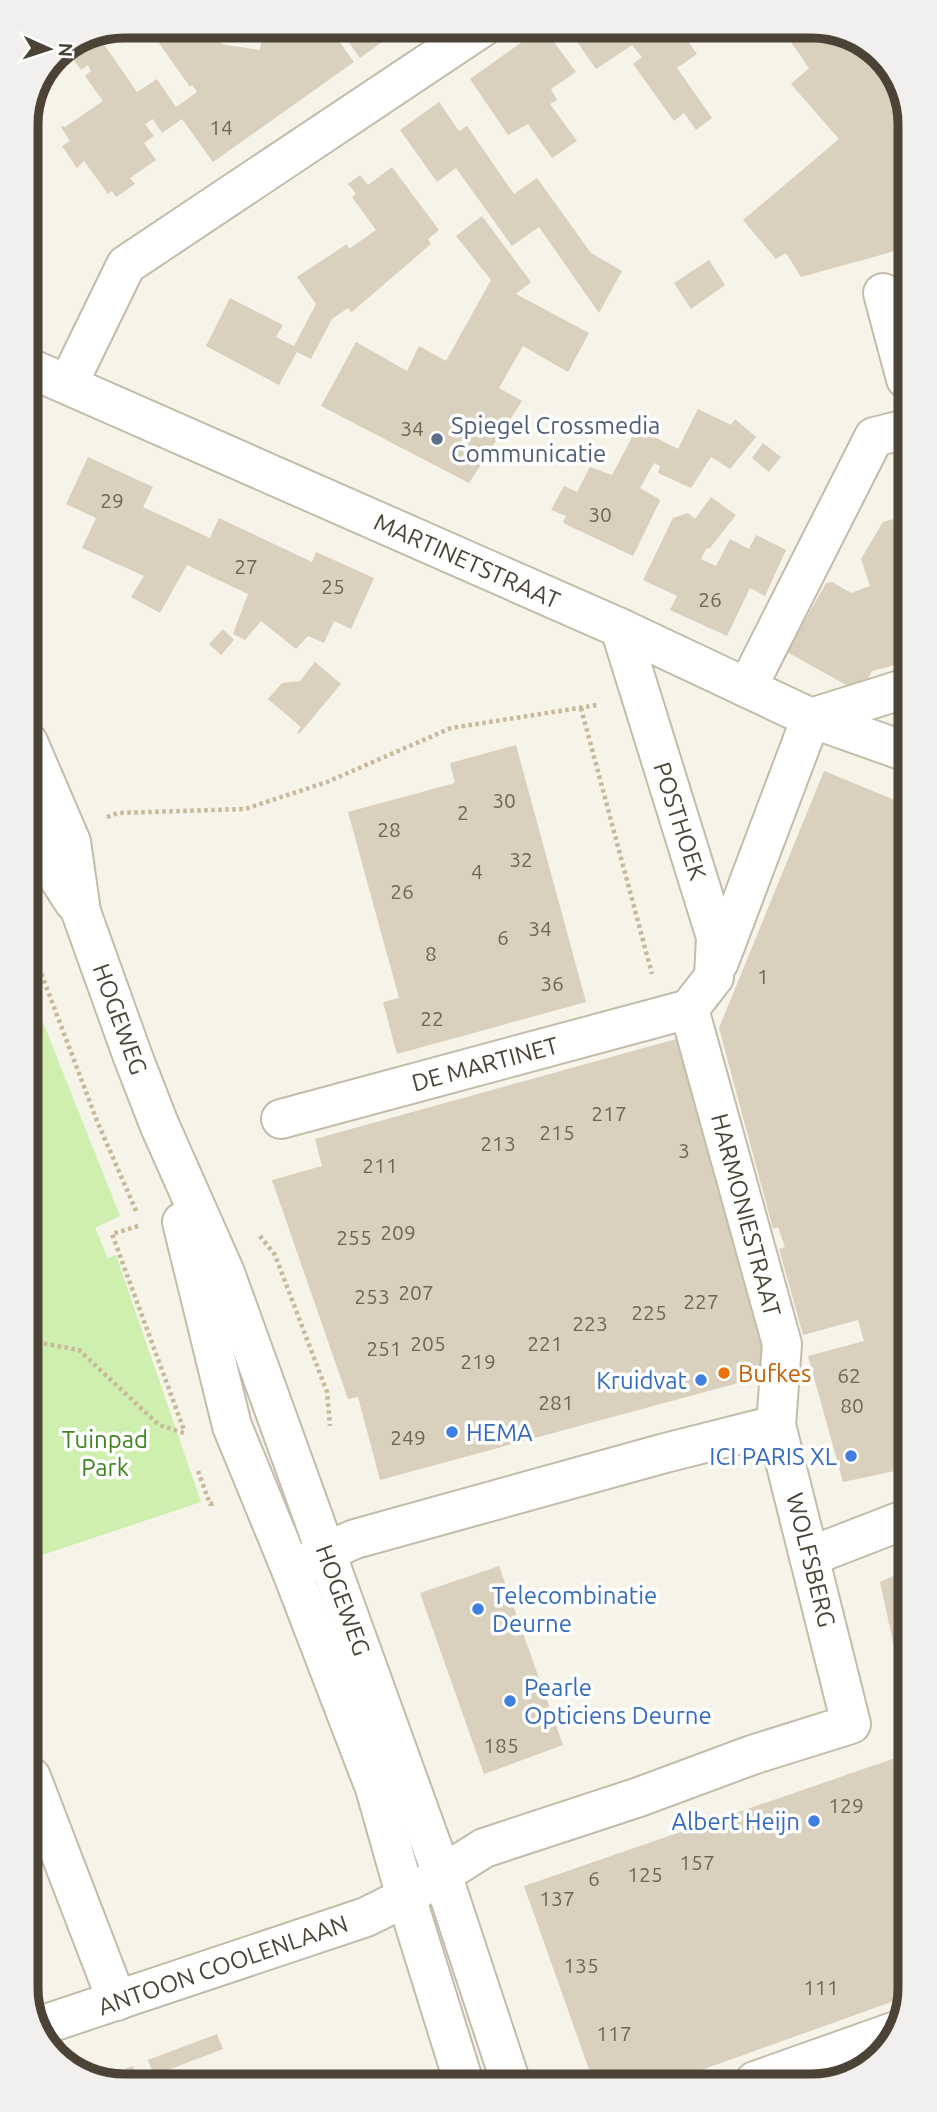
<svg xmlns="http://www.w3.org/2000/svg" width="937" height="2112" viewBox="0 0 937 2112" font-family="Ubuntu,sans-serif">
  <rect width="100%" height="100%" fill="#f6f3e9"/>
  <path fill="#ceefae" d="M29,987L120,1216L95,1228L108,1258L116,1255L201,1502L30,1559Z"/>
  <g fill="#d9d0bd">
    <path d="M147,26H179L187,37L202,26L216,29L215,36L223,38L221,44L260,50L262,32L267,29L266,26H328L354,62L213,162L182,119L162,133L153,119L145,124L154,136L144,143L156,160L130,178L135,184L116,197L112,191L108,194L84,161L77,168L62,146L70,141L61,127L63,126L65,127L103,101L85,76L91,71L88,65L81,70L67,50L99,37L137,92L157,79L176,107L197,92L192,85L190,87Z"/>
    <path d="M337,26H400L401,28L360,58Z"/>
    <path d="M566,26H677L697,54L677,68L712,118L696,130L684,113L674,121L633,64L642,57L632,45L596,69Z"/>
    <path d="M780,26H819L873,47L905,93L906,248L801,277L786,253L776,259L743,220L839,139L791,84L809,68Z"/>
    <path d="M543,27L576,72L551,89L557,100L550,104L577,141L552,158L528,124L508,135L470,79Z"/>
    <path d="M439,102L459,131L467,126L514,194L537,178L591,253L622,271L599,313L539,227L512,246L456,168L437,182L400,130Z"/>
    <path d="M392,167L439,230L428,239L431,244L353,311L351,312L348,308L332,319L311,359L297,352L279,385L206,346L230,298L283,325L276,337L294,346L316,304L297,277L347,244L349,249L376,230L352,197L356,194L348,184L360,175L368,185Z"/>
    <path d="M482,216L531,282L516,294L589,333L568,372L523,346L499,388L522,401L469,483L321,406L356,342L407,371L419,346L446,361L491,280L456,236Z"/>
    <path d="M709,260L725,285L691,309L674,283Z"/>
    <path d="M698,409L731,425L735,419L756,437L730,469L711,457L691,488L658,473L660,466L654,463L640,488L659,499L660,501L633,556L565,524L563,522L566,516L551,510L564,486L577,492L590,467L612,475L637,428L678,449Z"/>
    <path d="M763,443L781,457L769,472L752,458Z"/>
    <path d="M88,457L153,487L143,507L210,538L219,518L312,562L316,552L374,578L351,629L334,621L324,643L308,636L296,649L261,621L245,640L233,634L248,594L187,565L160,613L131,597L144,576L82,548L96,518L66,504Z"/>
    <path d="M711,497L736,515L710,548L706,549L701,559L716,566L730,539L749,549L756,535L786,550L765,596L750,588L727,636L670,610L677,596L643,580L673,518L688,513L695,519Z"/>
    <path d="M907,515V662L872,671L862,690L857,691L787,652L826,583L832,582L851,593L870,586L861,559L883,522Z"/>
    <path d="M223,629L234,640L221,655L209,644Z"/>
    <path d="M315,662L341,684L299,734L297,733L301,727L268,699L282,683L300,681Z"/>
    <path d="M516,745L586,1002L397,1054L383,1002L399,998L348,812L455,783L450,763Z"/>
    <path d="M824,771L907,805L909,1468L843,1482L808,1356L864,1341L858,1320L803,1335L779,1249L785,1247L778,1227L773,1229L719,1028Z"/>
    <path d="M680,1038L771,1374L380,1480L358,1397L348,1399L272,1180L322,1166L315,1139Z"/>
    <path d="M499,1566L563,1745L484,1774L420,1593Z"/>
    <path d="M910,1569V1716H909L880,1582Z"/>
    <path d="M910,1753L911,1988L908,1996L668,2082H618L615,2070L592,2078L524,1886Z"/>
    <path d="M217,2034L223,2049L168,2070L171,2080L157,2085L148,2060Z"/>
    <path d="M133,2066L139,2081L126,2085L118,2086L99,2079Z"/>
  </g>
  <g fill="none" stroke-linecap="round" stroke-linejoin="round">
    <g stroke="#c3bcaa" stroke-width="42">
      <g id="minor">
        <path d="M883,293L906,379"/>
        <path d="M27,367L620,628L811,718L907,752"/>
        <path d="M68,384L126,265L484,26"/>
        <path d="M620,628L716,937L714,977L689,1009"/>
        <path d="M747,688L874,437L906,429"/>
        <path d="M811,718L907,688"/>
        <path d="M28,742L71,842L81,912L133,1057L159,1124L225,1273L442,1874L511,2083"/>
        <path d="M28,822L45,857L74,902"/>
        <path d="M719,962L811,718"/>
        <path d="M689,1009L782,1344L776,1425"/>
        <path d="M281,1119L689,1009"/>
        <path d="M182,1222L232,1426L292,1572L375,1788L406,1897L464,2083"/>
        <path d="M811,1556L909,1518"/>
        <path d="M31,1777L117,2001"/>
        <path d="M37,2027L366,1917L406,1897L484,1848L639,1797L752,1755L851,1724L776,1425L665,1453L355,1539L325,1552L292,1572"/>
        <path d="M755,2081L896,2031"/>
      </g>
    </g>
    <g stroke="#c7b99a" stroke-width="4.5" stroke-dasharray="3.5 3.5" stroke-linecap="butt">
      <path d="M28,673L38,700"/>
      <path d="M581,708L652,974"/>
      <path d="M107,817L118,813L245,809L327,782L451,728L598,705"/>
      <path d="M29,941L97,1121L137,1213"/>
      <path d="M138,1226L112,1234L184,1430"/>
      <path d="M260,1236L275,1255L327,1392L330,1426"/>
      <path d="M30,1341L79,1350L159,1425L184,1433"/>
      <path d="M30,1361L41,1343"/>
      <path d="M198,1471L210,1504L215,1503"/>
    </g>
    <use href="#minor" stroke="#fff" stroke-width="38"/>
  </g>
  <circle fill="#5c6f8a" stroke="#fff" stroke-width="2.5" cx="437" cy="439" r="7"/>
  <circle fill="#e8710a" stroke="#fff" stroke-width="2.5" cx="724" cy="1373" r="7"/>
  <g fill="#3f7fe0" stroke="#fff" stroke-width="2.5">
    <circle cx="701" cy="1380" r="7"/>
    <circle cx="452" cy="1432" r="7"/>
    <circle cx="851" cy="1456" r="7"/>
    <circle cx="478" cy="1609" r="7"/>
    <circle cx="510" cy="1701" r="7"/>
    <circle cx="814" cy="1821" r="7"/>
  </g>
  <g text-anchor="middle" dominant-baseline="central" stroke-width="7" stroke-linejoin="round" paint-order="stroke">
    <g font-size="21" fill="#6e6758">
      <text x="221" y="127">14</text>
      <text x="412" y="428">34</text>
      <text x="112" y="500">29</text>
      <text x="600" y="514">30</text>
      <text x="246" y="566">27</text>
      <text x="333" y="586">25</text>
      <text x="710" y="599">26</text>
      <text x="504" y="800">30</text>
      <text x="463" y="812">2</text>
      <text x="389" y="829">28</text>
      <text x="521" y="859">32</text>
      <text x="477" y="871">4</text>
      <text x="402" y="891">26</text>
      <text x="540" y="928">34</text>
      <text x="503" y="937">6</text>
      <text x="431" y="953">8</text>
      <text x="763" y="976">1</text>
      <text x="552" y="983">36</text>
      <text x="432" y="1018">22</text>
      <text x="609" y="1113">217</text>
      <text x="557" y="1132">215</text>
      <text x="498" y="1143">213</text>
      <text x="684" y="1150">3</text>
      <text x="380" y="1165">211</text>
      <text x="398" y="1232">209</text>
      <text x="354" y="1237">255</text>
      <text x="416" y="1292">207</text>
      <text x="372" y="1296">253</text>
      <text x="701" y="1301">227</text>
      <text x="649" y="1312">225</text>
      <text x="590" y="1323">223</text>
      <text x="428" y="1343">205</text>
      <text x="545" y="1343">221</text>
      <text x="384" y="1348">251</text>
      <text x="478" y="1361">219</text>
      <text x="849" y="1375">62</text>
      <text x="556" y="1402">281</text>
      <text x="852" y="1405">80</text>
      <text x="408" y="1437">249</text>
      <text x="501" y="1745">185</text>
      <text x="846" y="1805">129</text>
      <text x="697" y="1862">157</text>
      <text x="645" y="1874">125</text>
      <text x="594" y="1878">6</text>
      <text x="557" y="1898">137</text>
      <text x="581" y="1965">135</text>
      <text x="821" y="1987">111</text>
      <text x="614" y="2033">117</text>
    </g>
    <g font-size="24" fill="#4e5e75" stroke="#fff" text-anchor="start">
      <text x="451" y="425">Spiegel Crossmedia<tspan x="451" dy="28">Communicatie</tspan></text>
    </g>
    <g font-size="24" fill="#4b4436" stroke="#fff">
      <text transform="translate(467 561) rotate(24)">MARTINETSTRAAT</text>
      <text transform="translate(680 821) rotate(72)">POSTHOEK</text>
      <text transform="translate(120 1019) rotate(70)">HOGEWEG</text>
      <text transform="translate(485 1064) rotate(-15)">DE MARTINET</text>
      <text transform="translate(746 1215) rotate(75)">HARMONIESTRAAT</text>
      <text transform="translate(811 1560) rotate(76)">WOLFSBERG</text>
      <text transform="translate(343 1600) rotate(70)">HOGEWEG</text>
      <text transform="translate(223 1965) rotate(-19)">ANTOON COOLENLAAN</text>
    </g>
    <g font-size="24" fill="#c56008" stroke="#fff" text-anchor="start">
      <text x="738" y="1373">Bufkes</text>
    </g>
    <g font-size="24" fill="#366cbe" stroke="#fff" text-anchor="end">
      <text x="687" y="1380">Kruidvat</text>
      <text x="466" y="1432" text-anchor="start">HEMA</text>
      <text x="837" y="1456">ICI PARIS XL</text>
      <text x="492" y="1595" text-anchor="start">Telecombinatie<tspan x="492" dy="28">Deurne</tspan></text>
      <text x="524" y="1687" text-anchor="start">Pearle<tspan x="524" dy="28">Opticiens Deurne</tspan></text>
      <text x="800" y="1821">Albert Heijn</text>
    </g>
    <g font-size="24" fill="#418521" stroke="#fff">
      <text x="105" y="1439">Tuinpad<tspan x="105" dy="28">Park</tspan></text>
    </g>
  </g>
  <path d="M0 0H937V2112H0ZM124 38H812A86 86 0 0 1 898 124V1988A86 86 0 0 1 812 2074H124A86 86 0 0 1 38 1988V124A86 86 0 0 1 124 38Z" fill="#f1f0ef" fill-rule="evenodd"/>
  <path fill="none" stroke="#4b4436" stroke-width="9" d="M124 38H812A86 86 0 0 1 898 124V1988A86 86 0 0 1 812 2074H124A86 86 0 0 1 38 1988V124A86 86 0 0 1 124 38Z"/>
  <g transform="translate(49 49) rotate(93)" stroke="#ffffff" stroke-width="5" paint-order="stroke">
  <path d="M0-5L12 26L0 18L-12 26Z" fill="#4b4436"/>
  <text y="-10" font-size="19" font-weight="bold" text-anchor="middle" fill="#4b4436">N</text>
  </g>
</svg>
